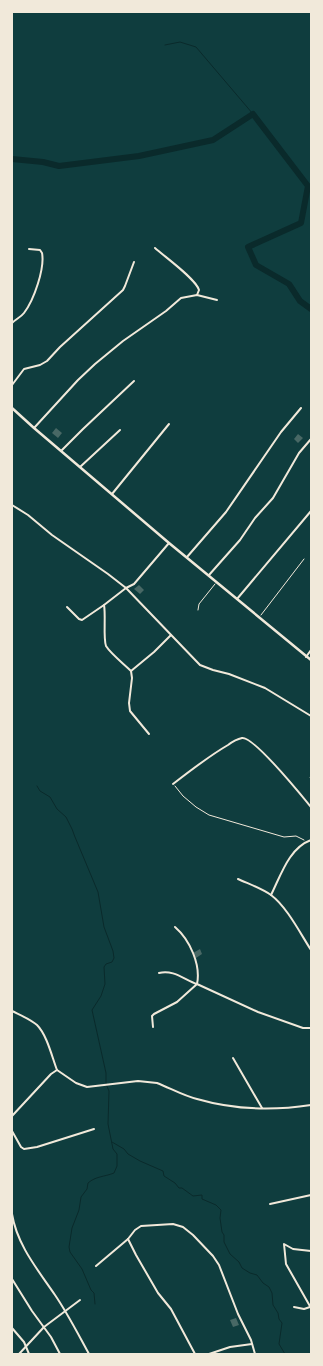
<svg xmlns="http://www.w3.org/2000/svg" width="323" height="1366" viewBox="0 0 323 1366" font-family="Manrope,sans-serif">
  <rect width="100%" height="100%" fill="#0f3d3e"/>
  <g fill="none" stroke-linecap="round" stroke-linejoin="round">
    <g stroke="#0a2a2b" stroke-width="1">
      <path d="M165,45L180,42L196,47L253,114"/>
      <path d="M37,786L40,791L50,797L57,809L66,817L72,829L75,837L98,892L104,927L113,951L114,958L112,962L106,964L104,967L105,984L101,996L92,1010L106,1073V1084L109,1091L108,1124L113,1149L117,1154V1166L114,1173C104,1177 96,1176 88,1183L87,1189L81,1197L79,1210L72,1228L69,1247L70,1252L82,1269L91,1290L94,1293L95,1304"/>
      <path d="M112,1142L124,1149L128,1154L140,1161L163,1171L164,1176L175,1183L179,1188H182L193,1196L202,1195V1199L216,1205L221,1210L220,1218L222,1232L224,1235V1242L230,1254L239,1262L242,1268L250,1273L257,1275L263,1283L269,1287L272,1293L273,1305L278,1313L279,1319L282,1323L279,1344L285,1354"/>
    </g>
    <path stroke="#0a2a2b" stroke-width="6" d="M12,159L43,162L59,166L139,156L213,140L253,114L308,186L301,223L248,247L256,265L289,284L300,301L311,309"/>
  </g>
  <g fill="#486865">
    <path d="M56,428L62,433L58,438L52,433Z"/>
    <path d="M298,434L303,438L298,443L294,439Z"/>
    <path d="M139,585L144,590L140,594L134,589Z"/>
    <path d="M200,949L202,954L196,958L193,953Z"/>
    <path d="M236,1318L239,1325L233,1327L230,1320Z"/>
  </g>
  <g fill="none" stroke-linecap="round" stroke-linejoin="round">
    <g stroke="#f1e9da" stroke-width="1">
      <path d="M198,610L199,604L215,584"/>
      <path d="M261,615L304,559"/>
      <path d="M310,777L311,776"/>
      <path d="M175,786L183,796L196,807L209,815L284,837L296,836L304,840"/>
    </g>
    <g stroke="#f1e9da" stroke-width="2">
      <path d="M155,248C165,257 196,279 199,290L197,295"/>
      <path d="M12,323C16,319 21,317 24,313C34,300 45,268 42,253L40,250L29,249"/>
      <path d="M12,385L24,369L40,365L47,361L60,347L123,290L125,286L134,262"/>
      <path d="M34,428L78,380L95,364L123,341L166,311L181,298L197,295L217,300"/>
      <path d="M61,451L83,429L134,381"/>
      <path d="M80,467L120,430"/>
      <path d="M112,494L169,424"/>
      <path d="M12,505L28,515L52,535L108,574L126,588L200,665L213,670L229,674L265,688L311,716"/>
      <path d="M187,557L226,512L281,432L301,408"/>
      <path d="M209,575L240,540L255,518L273,498L299,453L311,439"/>
      <path d="M237,599L311,511"/>
      <path d="M67,607L79,619L82,620L104,605"/>
      <path d="M306,657L311,650"/>
      <path d="M131,671L154,652L171,635"/>
      <path d="M149,734L130,711L129,703L132,678L131,671C124,664 111,654 106,646C103,638 106,615 104,605L126,588L134,584L169,543"/>
      <path d="M173,784C191,770 209,756 228,745C232,742 237,739 242,738C253,736 302,796 311,807"/>
      <path d="M238,879C249,884 261,888 271,895C287,907 300,933 311,950"/>
      <path d="M271,895C281,875 289,848 311,840"/>
      <path d="M175,927C190,940 201,965 197,984L258,1012L303,1028H311"/>
      <path d="M12,1011C20,1015 30,1019 37,1025C47,1035 52,1057 57,1070"/>
      <path d="M153,1027L152,1016L154,1014L177,1002L197,984C185,980 173,969 159,973"/>
      <path d="M233,1058L262,1108"/>
      <path d="M57,1070L76,1083L87,1087L138,1081L157,1083C170,1088 184,1096 197,1099C235,1110 272,1111 311,1105"/>
      <path d="M12,1116L51,1074L57,1070"/>
      <path d="M12,1131L21,1147L24,1149L37,1147L94,1129"/>
      <path d="M270,1204L311,1195"/>
      <path d="M12,1214C17,1245 38,1270 55,1295C68,1314 78,1334 89,1354"/>
      <path d="M128,1239L136,1255L158,1293L171,1309L195,1354"/>
      <path d="M311,1251L293,1249L284,1244L286,1264L311,1308"/>
      <path d="M96,1266L128,1239L135,1230L141,1226L173,1224L183,1227L193,1235L213,1256L219,1265L238,1314L251,1340L255,1354"/>
      <path d="M12,1279L32,1311L51,1337L60,1354"/>
      <path d="M294,1307L304,1309L310,1307"/>
      <path d="M12,1328L24,1342L29,1354"/>
      <path d="M19,1354L44,1327L80,1300"/>
      <path d="M209,1354L230,1347L252,1344"/>
    </g>
    <path stroke="#f1e9da" stroke-width="2.5" d="M12,408L34,428L169,543L311,660"/>
  </g>
  <rect width="323" height="1366" fill="none" stroke="#f1e9da" stroke-width="26"/>
</svg>
